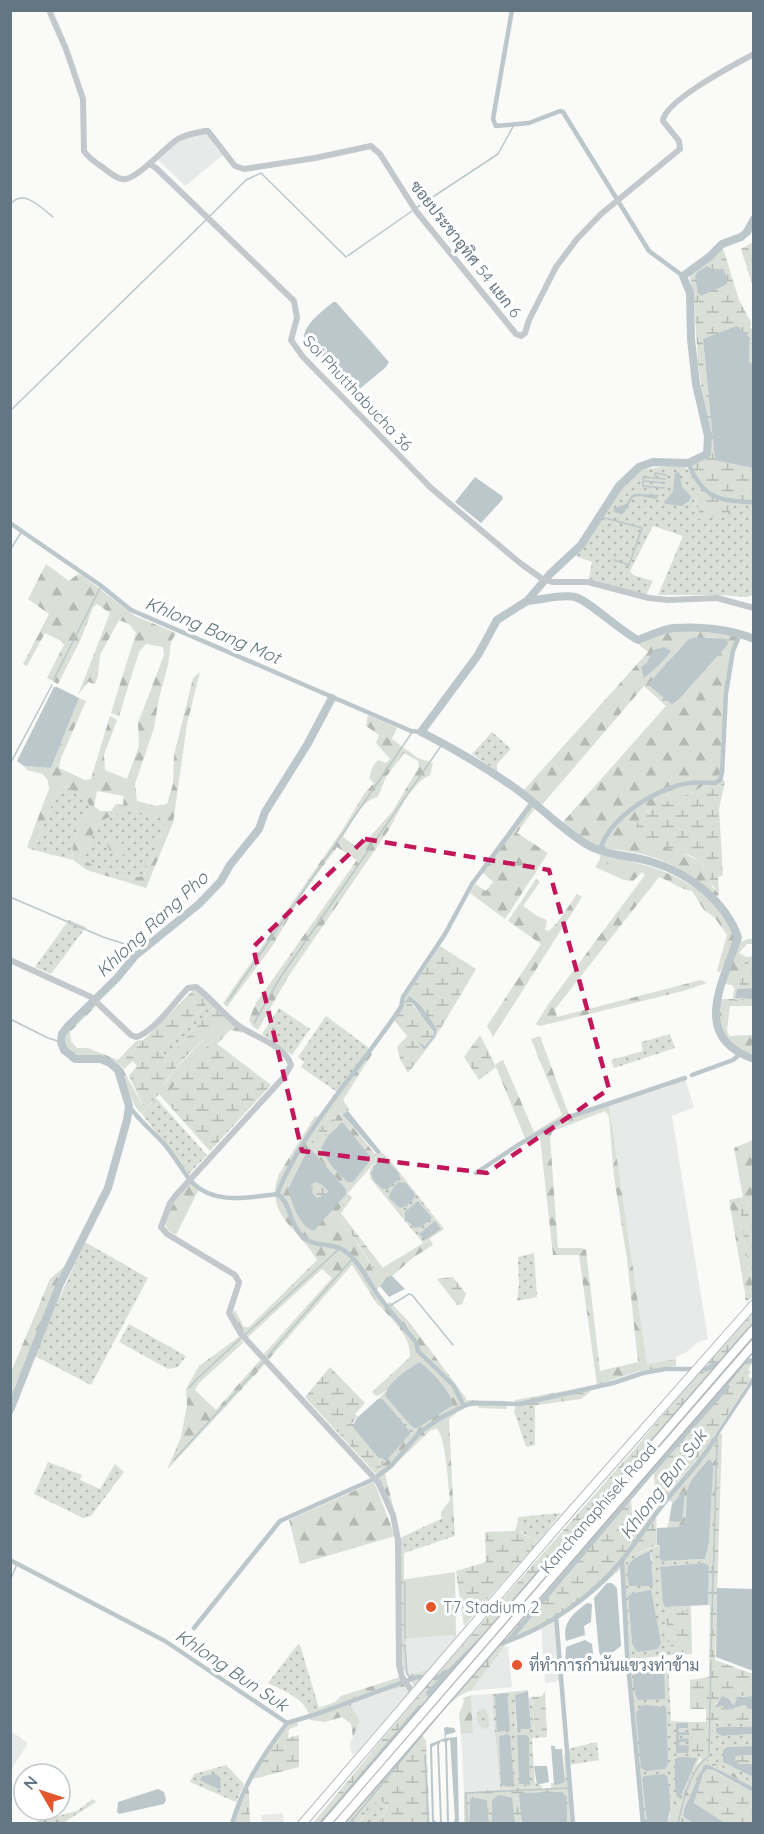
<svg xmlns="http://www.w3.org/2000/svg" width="764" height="1834" viewBox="0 0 764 1834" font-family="Quicksand,Sarabun,sans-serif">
  <defs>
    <pattern id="green-dots" width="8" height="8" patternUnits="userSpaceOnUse" patternTransform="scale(1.5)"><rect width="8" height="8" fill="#dadfd7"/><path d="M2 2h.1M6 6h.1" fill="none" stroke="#b4b9b4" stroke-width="1.8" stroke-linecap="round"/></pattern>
    <pattern id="forest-firs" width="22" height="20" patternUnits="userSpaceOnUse" patternTransform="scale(1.5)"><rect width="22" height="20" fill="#dadfd7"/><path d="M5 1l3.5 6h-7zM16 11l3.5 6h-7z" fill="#b4b9b4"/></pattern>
    <pattern id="wetland-marsh" width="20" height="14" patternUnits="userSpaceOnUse" patternTransform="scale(1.5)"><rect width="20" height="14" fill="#dadfd7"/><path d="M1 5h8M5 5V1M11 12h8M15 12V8" fill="none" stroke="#b4b9b4"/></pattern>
  </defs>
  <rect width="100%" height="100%" fill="#fafaf8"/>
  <g fill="#e8e9e9">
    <path d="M207,133L224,154L185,186L156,158L183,139Z"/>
    <path d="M685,1079L694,1107L672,1116L708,1339L698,1342L685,1353L676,1357V1359L647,1364L609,1105L665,1088Z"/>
    <path d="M556,1619L560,1681L545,1683L541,1627Z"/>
    <path d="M452,1635L456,1637L429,1669L413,1674L407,1673L406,1639Z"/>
    <path d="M504,1647H508L512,1687L471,1691Z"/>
    <path d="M406,1686L409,1692L354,1755L351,1752L350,1744L360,1721L350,1703L370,1695Z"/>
    <path d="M492,1694L500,1789L464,1792L461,1734L473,1733L471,1695Z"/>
    <path d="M11,1731L28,1743L11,1770Z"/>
    <path d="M283,1813L284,1823H262L261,1815Z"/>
  </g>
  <g fill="url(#green-dots)" fill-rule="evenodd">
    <path d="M683,464L702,487L694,505L700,508L698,518L736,503L753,504V595L747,597L720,595H658L683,536L653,526L630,571L633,575L653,581L646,595L589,579L592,562L573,555L617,494L637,472L646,469Z"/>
    <path d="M492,732L511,749L497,764V771L472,754Z"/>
    <path d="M63,785L86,799L90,806C82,821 69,843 73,860L30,849L34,848L57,792Z"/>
    <path d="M127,809L166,819L163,832L143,876C124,881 102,872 86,861L85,852L95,829L103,820Z"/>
    <path d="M69,920L86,927L51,974L35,967Z"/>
    <path d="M210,1001L215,1007L169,1056L163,1054L161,1050Z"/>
    <path d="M279,1008L310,1029L292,1055L262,1034Z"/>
    <path d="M326,1016L369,1048L337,1092L301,1067L304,1062L298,1057Z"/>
    <path d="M670,1034L675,1048L614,1068L611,1060L643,1051L641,1042Z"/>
    <path d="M156,1098L207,1155L189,1174L142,1114Z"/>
    <path d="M381,1152L389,1159L444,1229L423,1243L370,1178V1170L376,1161L375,1154L378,1155Z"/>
    <path d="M85,1242L148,1278L91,1385L35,1356H33Z"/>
    <path d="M534,1253L537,1297L517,1301L519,1284L518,1257Z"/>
    <path d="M129,1324L186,1356L178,1367L168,1369L119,1342Z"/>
    <path d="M386,1391L385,1396L411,1426L416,1429L411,1433L383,1399H378Z"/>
    <path d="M535,1405V1445L526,1447L514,1411L515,1408Z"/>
    <path d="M48,1462L82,1475L80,1480L100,1489L115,1464L124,1472L91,1516L83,1518L34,1494Z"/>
    <path d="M561,1513L538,1542L521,1532L522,1526L517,1524L518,1517Z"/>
    <path d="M445,1517L454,1521L455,1536L404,1553V1580H401L400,1538Z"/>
    <path d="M660,1545L659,1558L662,1561L705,1559L704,1563L660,1567L663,1603L665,1607L691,1606V1611L670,1610L665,1615L672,1655L626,1660L621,1568L632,1555ZM650,1551L652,1559L629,1586C624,1562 629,1560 650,1551ZM651,1590L637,1652L632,1644L628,1596L632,1593Z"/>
    <path d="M298,1644L300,1645L319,1708L308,1712C301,1696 283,1691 268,1683Z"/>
    <path d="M668,1659L671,1721L692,1722V1752L701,1754L676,1814L670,1815L668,1784L642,1779L647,1823H641L627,1667L631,1664Z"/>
    <path d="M528,1690V1691L515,1695L516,1728L523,1730L531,1728L529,1698L532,1697L535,1732L547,1733V1737L532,1738L535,1783L542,1786L500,1789L492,1694ZM517,1735L529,1737L530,1785L519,1784Z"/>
    <path d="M486,1709L489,1720L488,1728L485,1729C478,1727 474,1717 479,1710Z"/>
    <path d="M753,1720V1727L716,1728L722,1736L753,1734V1746L727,1747L723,1762L753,1777V1783L709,1761L712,1723Z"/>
    <path d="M597,1742L599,1760L569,1765L570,1784L557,1785L565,1781L564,1755L568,1754L567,1749Z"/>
    <path d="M226,1765L244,1784L236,1802L190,1782L194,1774Z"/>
    <path d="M93,1799L96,1802L63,1823H31L77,1811Z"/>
    <path d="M380,1801L388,1804L380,1823L358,1824L373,1804Z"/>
  </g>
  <g fill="url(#forest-firs)" fill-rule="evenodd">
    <path d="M46,564L69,581L78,574L83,576L135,616L176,633L171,642L168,665L159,698L154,728L135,784L137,801L156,806L167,804L173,784L174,755L193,678L200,672L187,724L173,823L146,888L87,870L73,860C69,843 82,821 90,806L86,799L63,785L57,792L34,848L30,849L27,847L49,789L48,781L43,774L27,770L24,766L51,768L79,698L86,701L61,758L59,768L85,780L91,779L110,716L117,720L104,755L105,770L127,779L139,746L138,723L164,655L163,647L146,644L139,652L119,716L111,713L136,633L129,624L119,620L100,655L98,676L95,684L88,682L78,695L110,613L97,604L93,607L81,639L58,684L47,678L64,645L61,641L45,633L27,666L23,664L49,614L28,599ZM97,791L124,796L123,805L116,804L111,811H100L94,806ZM127,809L166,819L163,832L143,876C124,881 102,872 86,861L85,852L95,829L103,820Z"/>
    <path d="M678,630L738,635C724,681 722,726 720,774C709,790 666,803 646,811L681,852L699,861L710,875L712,887L719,894L715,899C701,878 666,860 642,854C628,850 608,850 596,846C583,841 572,831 563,822L666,706L644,686L541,806L523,791L648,652L632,639ZM706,637L716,638L665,699L649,683Z"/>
    <path d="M368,715L397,728L392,739L418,758L433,763L430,775C412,783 399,810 390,828L288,977L258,1030L253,1027L249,1020L256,1003L357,860L337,847L302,895L273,945L227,1007L223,1003L341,832L364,794L374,783L369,778L373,766L378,760L386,763L390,759L376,743L379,735L366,726ZM404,753L418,761L419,767L392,812L359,849L343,837C352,823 361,800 378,797L386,777Z"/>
    <path d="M529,802L535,808L517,833L548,853L505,919L470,893L475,884L486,891L493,882L480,870Z"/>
    <path d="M110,840L122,845L126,841L124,854L120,858L110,852L107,843Z"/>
    <path d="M599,861L618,869H625L632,862C668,870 691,882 717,907C724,914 733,924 735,934C737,945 725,962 720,972L717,971L727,935L715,918L704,910L692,891C679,889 671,881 659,877L555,1009L557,1017L701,980L707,983L683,991L540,1026L536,1024L547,1006L645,875L642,872L633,881L624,880L595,867Z"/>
    <path d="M536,879L540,882L523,906L537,916L547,920L545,930L549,931L557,923L577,894L582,897L493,1037L487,1026L541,944L508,921Z"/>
    <path d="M749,939H753V944H747L739,953L746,957C745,967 744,982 735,989L732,985L724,984L740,942Z"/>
    <path d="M720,999H733L753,1002V1006H730L727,1030L729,1036L753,1035V1053C749,1053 743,1053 739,1051C719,1044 719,1016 720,999Z"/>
    <path d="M94,1003L97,1005L70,1032L71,1041L77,1048H88L118,1060L136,1041L144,1040L120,1064L145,1110L142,1114C125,1099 129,1069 107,1060C94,1055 82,1057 69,1054C56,1032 80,1017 94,1003Z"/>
    <path d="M226,1017L242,1031V1033L230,1030L217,1044L212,1040L166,1095L160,1091L175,1069Z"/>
    <path d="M540,1036L569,1115L609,1105L647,1364L676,1359V1366L639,1371L597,1385L579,1255H553L540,1138L538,1136L527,1143L496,1067V1064L503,1060L534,1132L562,1115L531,1039ZM605,1111L609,1116L614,1177L627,1259L638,1362L600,1371L586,1250L581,1248H558L550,1137L553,1131Z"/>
    <path d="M368,1050L372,1054L343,1100L333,1111L311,1142L318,1145L338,1115L342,1114L375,1154L376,1161L347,1194L350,1195L337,1213L370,1263L374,1273L430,1239L433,1245L414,1257L376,1290L387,1304L390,1302L410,1323L466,1398V1405L449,1419L454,1521L445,1517L441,1518V1512L450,1500C448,1485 446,1438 437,1429L431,1430L385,1474L394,1510H393L375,1473L410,1434L420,1426L446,1390L419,1362C409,1369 385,1395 376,1396L372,1392L410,1357C411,1337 394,1322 382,1308L378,1305L352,1265L269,1359L263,1355L332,1278L322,1269L248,1337H246L234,1319L232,1312L235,1310L244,1327H249L317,1260C300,1229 263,1215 279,1174L315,1116L320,1117ZM337,1126L370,1161L353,1182H347C336,1172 327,1161 322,1147ZM309,1147L346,1189V1194L288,1189Z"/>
    <path d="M753,1140V1203L741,1208V1223L753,1287L745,1293L729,1200L743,1197L734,1148Z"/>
    <path d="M191,1183L202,1192L198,1191L176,1235L168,1230L165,1224C170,1207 178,1194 191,1183Z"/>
    <path d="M66,1265L14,1388L11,1399V1372L50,1279Z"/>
    <path d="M240,1336L243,1343L198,1384L195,1390L216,1410L260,1360L265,1364L167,1470L181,1437L187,1405L186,1389L199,1366Z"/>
    <path d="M710,1443L714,1445L716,1460L718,1462L712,1563L709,1566L704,1563L709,1542L713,1463L709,1460C702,1468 692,1478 688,1489C685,1500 688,1512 684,1524L679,1527L667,1528L669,1521H677L684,1491L672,1504V1502L665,1498Z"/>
    <path d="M374,1482L395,1536L300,1564L289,1520Z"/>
    <path d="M400,1677L406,1686L370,1695L350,1703L360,1721L353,1737L351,1724L342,1717L325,1722L310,1720L308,1712L335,1702L341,1696Z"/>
    <path d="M471,1695L473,1733L461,1734L459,1714L464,1701L463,1698Z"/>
    <path d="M703,1758L753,1783V1787L709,1765H704L684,1809L683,1817L676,1814L695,1767Z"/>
  </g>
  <g fill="url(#wetland-marsh)" fill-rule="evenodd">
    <path d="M753,242V287L741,249Z"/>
    <path d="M723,248L739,300L751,322L750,328L753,329L754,367L749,361L750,338L703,339L715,459L753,468V504L736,503L727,515L697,519L700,508L694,506L702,487L687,467L707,457L710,450L698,363L694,300L689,274ZM723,268L727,278L719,286L701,296L697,293V288L710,269L716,271Z"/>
    <path d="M720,774L725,782L719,809L723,875L718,877L719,894C709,884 710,872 700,862C688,851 670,851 656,844C649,841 642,836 635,832C639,805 671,801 693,793C701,784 713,784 720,774Z"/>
    <path d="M601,854L628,859L632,862L626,869H618L599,861Z"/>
    <path d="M440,946L476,969L435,1038L408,1073L400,1059L397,1047L407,1036L394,1020L407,995ZM412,997L437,1029L435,1037L424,1050L419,1043L425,1046L434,1035L427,1021L410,1002Z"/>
    <path d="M753,956V988L737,989L735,998L753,999V1002L733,999L734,989L739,986L746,957Z"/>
    <path d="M195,988L210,1001L161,1050L163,1054L169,1056L215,1007L226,1017C205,1041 174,1062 161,1091L166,1095L212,1040L271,1085L210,1151L159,1094L145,1110L129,1076L137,1066L133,1061L124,1069L120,1064Z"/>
    <path d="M480,1035L496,1067L479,1080L464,1057Z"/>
    <path d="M343,1100L349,1109L348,1111L338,1115L318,1145H315L311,1142L333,1111Z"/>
    <path d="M315,1182L322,1185L328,1191L317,1199L312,1194L311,1185Z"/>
    <path d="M350,1195L352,1198L341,1213L383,1268L374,1273L370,1262L337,1213Z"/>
    <path d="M753,1203V1297L747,1301L745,1300V1293L753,1287L741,1223V1207Z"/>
    <path d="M453,1277L466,1294L462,1304L457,1305L437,1279Z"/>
    <path d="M753,1312V1350L747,1357L753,1362L748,1370L751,1372L748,1376L751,1378L710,1443L656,1508L654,1473L631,1499L633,1529L638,1533L656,1509L657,1545L632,1555L618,1571L591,1595L560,1617L507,1643L471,1691C457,1692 431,1723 422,1734L426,1741L430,1823H380L388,1805L380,1801L373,1804L358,1823L312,1824L425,1688L631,1453L718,1350Z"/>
    <path d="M330,1367L365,1403L355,1414L358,1417L352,1423L382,1460L386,1461L375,1473L305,1397Z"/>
    <path d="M591,1386L590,1392L581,1399L515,1408V1400Z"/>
    <path d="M466,1400L505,1401L507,1409L479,1408L478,1406L464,1407Z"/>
    <path d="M720,1433L722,1435L715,1660L753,1674L754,1696H742L734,1705L720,1700L715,1704L723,1706L726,1710L745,1705L748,1709H753L754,1720L712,1723L709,1761L700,1759L701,1754L692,1753V1722H706V1709H690V1680L709,1677L710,1606L708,1605L709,1566L712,1563L718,1462L716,1461L714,1445Z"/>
    <path d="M517,1524L522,1526L521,1533L538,1542L464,1626L456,1571L486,1562L485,1532L515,1531Z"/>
    <path d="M407,1579L406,1639L407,1673L413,1674L429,1669L414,1686L403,1669L401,1651V1580Z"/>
    <path d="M670,1610L691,1611L692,1654L672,1655L665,1615Z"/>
    <path d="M545,1691L547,1733L535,1732L532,1697L542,1696Z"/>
    <path d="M297,1722L298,1726L289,1729L288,1738L299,1735V1767L253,1779C253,1769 279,1731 288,1725C291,1723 294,1723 297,1722Z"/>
    <path d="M753,1755V1764H738L735,1760L736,1756Z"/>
    <path d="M707,1769L712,1770L753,1792V1823H725L694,1803L703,1774Z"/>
    <path d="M551,1783L570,1784L573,1823H567V1797L521,1820L522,1823H489L487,1800L470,1799L469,1823H464V1792L542,1786V1789L551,1788Z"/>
    <path d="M247,1788L249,1790L250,1823H233L239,1801Z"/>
    <path d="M676,1814L693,1823L667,1824L670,1815Z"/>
  </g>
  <path fill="#dadfd7" d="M455,1572L456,1637L452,1635L406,1639L407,1579Z"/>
  <g fill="#bbc7cb" fill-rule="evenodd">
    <path d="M707,266L716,271L723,268L727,278V284L701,296C695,290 698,295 697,287C694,273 694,274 707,266Z"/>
    <path d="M333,302H336L389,362L385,368L357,391L304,337C305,323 323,311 333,302Z"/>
    <path d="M737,326L750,338L749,361L754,367L753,468L715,460L703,339Z"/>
    <path d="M679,472L682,487L691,496L690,500L682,506L666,504L664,502L673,492L675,473Z"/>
    <path d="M475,477L502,496L503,499L481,523L455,502Z"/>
    <path d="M635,494L659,495L656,499L640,496L633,497L624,513H616L613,510L614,508L626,504L632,495Z"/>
    <path d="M698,637L727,639L728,644L679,699L672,704L665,699L648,684L689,639Z"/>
    <path d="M664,647L671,651L660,664L644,678L641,667L647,663L653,650Z"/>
    <path d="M54,687H57L79,698L51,768L24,766L17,761Z"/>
    <path d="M753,988V999L735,998L737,989Z"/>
    <path d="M409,996C421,1003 429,1018 437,1029L435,1037L424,1050L418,1042L425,1046L434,1035L433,1031L414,1005L410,1002L405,1003Z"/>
    <path d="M348,1111L381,1152L378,1155L342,1114Z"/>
    <path d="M342,1122L370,1156V1161L353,1182H347C336,1172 327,1161 321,1148L328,1136Z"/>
    <path d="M309,1147L346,1189V1194L314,1231C299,1226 292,1203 288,1189ZM315,1182L322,1185L328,1191L325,1195L317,1198L312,1193L313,1188L311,1185Z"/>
    <path d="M384,1157L399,1173L400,1178L388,1189H383L374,1181L371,1173L378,1161Z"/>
    <path d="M398,1182L406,1183L416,1196L407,1206L400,1208L389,1198L390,1193Z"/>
    <path d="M418,1201L432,1218L422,1226L415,1228L405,1219V1212Z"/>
    <path d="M435,1221L441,1229L425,1240L419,1234Z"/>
    <path d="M391,1275L405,1289L389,1297L380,1286Z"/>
    <path d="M736,1346L743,1350L747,1357L727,1381L730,1387L655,1472L648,1471L443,1706L434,1702L428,1697L426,1692L497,1620L730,1349Z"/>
    <path d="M419,1362C429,1368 453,1394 453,1405L416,1429L411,1426L385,1396C387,1382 408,1370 419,1362Z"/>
    <path d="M753,1376V1383L720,1433L714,1445L710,1443Z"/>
    <path d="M378,1399H383L411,1433L386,1461L378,1457L352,1426L358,1417Z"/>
    <path d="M709,1459L713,1463V1471L709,1542L705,1559L662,1561L659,1558L660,1545H657V1528L678,1527L684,1524C688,1512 685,1499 688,1488C692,1477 702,1468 709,1459Z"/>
    <path d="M685,1490L682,1521L679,1522L669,1521L672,1504Z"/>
    <path d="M650,1551L653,1586H629C624,1562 629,1560 650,1551Z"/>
    <path d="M704,1563L709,1566L708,1605L665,1607L663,1603L660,1567Z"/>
    <path d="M607,1583H612L617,1588L621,1646L608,1656H601L599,1652L594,1598Z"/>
    <path d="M717,1588L753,1589V1671L716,1657Z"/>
    <path d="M651,1590L661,1643L657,1649L637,1652L632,1644L628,1596L632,1593Z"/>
    <path d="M587,1603L592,1604L591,1622L584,1626L585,1635L566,1641C562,1622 573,1614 587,1603Z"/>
    <path d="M585,1640L592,1644L594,1663L589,1668L571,1673L565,1667L566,1647Z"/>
    <path d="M661,1664L664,1667L665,1699L638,1700C633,1692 631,1675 636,1667Z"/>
    <path d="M528,1691L531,1728L529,1729L517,1730L515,1695Z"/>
    <path d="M504,1693L507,1694L510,1730L497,1732L495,1695Z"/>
    <path d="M722,1696L729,1699L732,1704L734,1705L738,1697L753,1696V1709H748L745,1705L726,1710L723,1706L715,1707Z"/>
    <path d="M419,1705L425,1706L435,1713L341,1823L318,1824Z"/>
    <path d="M646,1705L666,1707L668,1764L665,1769L646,1771L641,1768L636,1713L641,1706Z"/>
    <path d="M676,1723H688V1728H679V1732H689V1735H679V1739L688,1738L689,1742H680L679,1745L689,1746L688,1753H676Z"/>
    <path d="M446,1727L454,1728L456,1732L446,1735V1738L457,1737L459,1821L458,1823H453L455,1819L450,1739L447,1742L449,1822L452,1823H432L430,1749V1744L445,1738L444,1728ZM441,1741L445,1742L447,1822L445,1823L442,1822L439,1745ZM437,1744L440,1821L438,1823L434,1820L432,1747Z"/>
    <path d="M722,1727H753V1734L722,1736L716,1732V1728Z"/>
    <path d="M506,1734L510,1735L514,1784L510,1787L501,1785L499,1737Z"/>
    <path d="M517,1735H526L529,1737L530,1785L519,1784Z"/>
    <path d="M551,1746H555V1749H562L565,1782L557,1785L554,1784Z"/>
    <path d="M753,1746V1755L736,1756L735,1760L739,1764H753V1777L723,1762V1750L727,1747Z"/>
    <path d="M679,1757L697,1758L680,1798L677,1797C674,1785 675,1772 675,1759Z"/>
    <path d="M704,1765H709L753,1787V1792L713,1770L707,1769L703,1774L694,1803L725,1823H693L683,1817L684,1809Z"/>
    <path d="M534,1766H547L549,1782L537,1785Z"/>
    <path d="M216,1774L220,1778L221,1788L218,1789L200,1780L202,1776Z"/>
    <path d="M664,1774L667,1776C670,1791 672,1809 667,1823H647L642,1779L644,1776Z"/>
    <path d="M158,1789L164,1792L166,1800L164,1804L119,1814L117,1812L118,1802Z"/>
    <path d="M562,1792L567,1797V1823H522L519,1795L520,1793Z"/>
    <path d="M500,1795L512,1798L515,1823H492V1801L495,1797Z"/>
    <path d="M474,1798L487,1800L489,1823H469L470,1799Z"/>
  </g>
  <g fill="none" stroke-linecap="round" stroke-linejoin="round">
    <g stroke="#bbc7cb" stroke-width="1.5">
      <path d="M10,205C23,187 41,208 53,217"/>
      <path d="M416,208L498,154L514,125"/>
      <path d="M209,217L246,180L261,173L346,257L412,211"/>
      <path d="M10,411L206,220"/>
      <path d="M655,477V473L666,475"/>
      <path d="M644,481L665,483"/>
      <path d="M664,488L643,486V477L665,479"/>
      <path d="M605,518L642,528L629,565L614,560"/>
      <path d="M10,550L22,531"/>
      <path d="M54,679L101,586"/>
      <path d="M10,764L52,685"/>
      <path d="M10,897L103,937L143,950"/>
      <path d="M228,1001L413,731"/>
      <path d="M10,1019L48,1038L61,1042"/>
      <path d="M254,1023L280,978L443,743"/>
      <path d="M388,1307L409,1294L412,1295L453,1345"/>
      <path d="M246,1334L340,1248"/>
      <path d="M267,1357L353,1258"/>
      <path d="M189,1388L196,1380L240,1339"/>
      <path d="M174,1460L264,1361"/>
      <path d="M10,1581L17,1564"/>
      <path d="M405,1638V1582"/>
      <path d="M405,1645L407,1674L411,1679"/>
      <path d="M711,1654L717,1439"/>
      <path d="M425,1755L428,1824"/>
      <path d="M349,1824L437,1717"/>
      <path d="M467,1824L466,1793L569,1788"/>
      <path d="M678,1824C683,1801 689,1770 709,1756L711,1661"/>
    </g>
    <g stroke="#bbc7cb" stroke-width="4.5">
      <path d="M512,10L493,119L496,126L529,123L560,111L563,112L649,251L683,276"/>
      <path d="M688,463C702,497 718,502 754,502"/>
      <path d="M10,523L100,585L131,610L411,731L421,732"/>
      <path d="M600,850C609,820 644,797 673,787C685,782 702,782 715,783L720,780L722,773L726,693L733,651L740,634"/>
      <path d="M692,1075L733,1060L740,1054"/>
      <path d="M129,1106C139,1121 154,1132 166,1146C174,1156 180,1166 187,1176C208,1206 246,1198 277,1194C291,1202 289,1224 302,1236C315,1249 331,1241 345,1251C362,1264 368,1283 381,1299C392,1314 404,1328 416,1342L418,1351L453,1385L464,1406L472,1403L520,1404L613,1383L643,1373L665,1369H707L717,1363L722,1364"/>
      <path d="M476,1173L518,1145L566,1118L685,1078"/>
      <path d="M277,1194C304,1127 361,1068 401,1007L403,997L445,934L472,884L533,802"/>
      <path d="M736,1364L754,1360"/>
      <path d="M725,1385L742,1364"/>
      <path d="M10,1560L165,1641L287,1723L317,1714L417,1677L438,1678L446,1672"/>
      <path d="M622,1561L627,1654L643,1824"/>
      <path d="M556,1616L573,1824"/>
      <path d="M194,1628L280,1521L374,1479L391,1466L420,1432L442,1417L464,1406"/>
      <path d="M510,1639L656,1467"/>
      <path d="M496,1645C543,1631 592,1598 623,1559C639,1539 652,1517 669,1497C684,1478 702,1461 714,1440"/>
      <path d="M232,1824C243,1785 263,1755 287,1723"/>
    </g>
    <g stroke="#bbc7cb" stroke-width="8">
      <path d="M754,219L747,232L741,237L722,244L709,257L683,276L690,293L691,339L696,384L708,436L707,454L688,463L653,462L639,467L619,486L581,545L550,574L527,601L497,620L478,655L421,732C453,748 485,767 515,788C540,806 560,828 586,844C606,856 631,855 652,862C689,873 725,901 738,937C724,981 689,1037 754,1059"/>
      <path d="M527,601C542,600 560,594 575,597C588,600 620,631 638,640C649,636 662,629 674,628C699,626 730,629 754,639"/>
      <path d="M10,1410L60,1284L108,1188L127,1120L129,1106L118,1070L110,1063L101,1059H75L64,1050L61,1042L62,1034L68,1026L117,978L135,956L199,904L221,881L230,865L259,829L265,812L307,745L332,698"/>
    </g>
    <g stroke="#b5babe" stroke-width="10">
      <path id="major" d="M302,1824L565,1518L754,1304"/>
    </g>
    <g stroke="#b4b9bd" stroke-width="11">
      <g id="highway">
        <path d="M326,1824L754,1329"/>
        <path d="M338,1824L754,1344"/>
      </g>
    </g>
    <g stroke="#c3c8cc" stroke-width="6">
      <path d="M49,10L66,49L83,99L84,151C89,159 98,164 105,169C110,173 116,178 122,179C135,182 165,147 178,139C186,134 196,133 205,131H208L235,166L244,169L315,158L371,146L380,154L416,211L516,334L521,336L525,333L529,320L556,267L577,239L601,214L680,149L679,141L663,121C664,101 735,64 754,54"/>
      <path d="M150,164L156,168L294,301L297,318L291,340L303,357L431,488L520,563L541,578L552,582H588L649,598L668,600L717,598L754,608"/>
      <path d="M10,960L91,997L131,1035L136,1037C153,1033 175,1001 188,988L196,987C211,998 223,1014 239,1026C254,1037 285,1045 291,1065L284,1077L176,1195L170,1203L161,1227L167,1234L235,1275L239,1282L238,1286L229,1313L241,1334L378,1482L393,1515L398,1540L399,1665L402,1677L414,1694"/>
    </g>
    <use href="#major" stroke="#fff" stroke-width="8"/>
    <use href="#highway" stroke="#fff" stroke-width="8"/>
  </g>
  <path fill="none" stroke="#c2185b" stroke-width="4.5" stroke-dasharray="12 8" stroke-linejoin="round" d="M365,839L549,870L609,1089L487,1173L302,1151L253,947Z"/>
  <g fill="#e4572e" stroke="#fff" stroke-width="2">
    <circle cx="431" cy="1607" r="6"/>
    <circle cx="517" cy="1665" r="6"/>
  </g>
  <g text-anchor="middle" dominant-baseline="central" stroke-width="6" stroke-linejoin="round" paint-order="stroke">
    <g font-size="16" fill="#657683" stroke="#fff">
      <text transform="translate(466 249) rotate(52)">ซอยประชาอุทิศ 54 แยก 6</text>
      <text transform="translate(358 393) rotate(47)">Soi Phutthabucha 36</text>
      <text transform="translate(598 1508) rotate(-49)">Kanchanaphisek Road</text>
    </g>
    <g font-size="16" fill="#657683" stroke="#fff" text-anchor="start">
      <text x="443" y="1607">T7 Stadium 2</text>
      <text x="529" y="1665">ที่ทำการกำนันแขวงท่าข้าม</text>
    </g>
    <g font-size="18" font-style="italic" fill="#60757c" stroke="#fff">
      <text transform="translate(213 630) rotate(23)">Khlong Bang Mot</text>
      <text transform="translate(152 924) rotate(-43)">Khlong Rang Pho</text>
      <text transform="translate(663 1484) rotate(-53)">Khlong Bun Suk</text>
      <text transform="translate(232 1670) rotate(34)">Khlong Bun Suk</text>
    </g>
  </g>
  <rect width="764" height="1834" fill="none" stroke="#657683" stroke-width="24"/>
  <g transform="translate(42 1792) rotate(309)"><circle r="28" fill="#ffffff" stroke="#c1c8cd" stroke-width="1.5"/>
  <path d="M0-4.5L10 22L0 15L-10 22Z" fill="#e4572e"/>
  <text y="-9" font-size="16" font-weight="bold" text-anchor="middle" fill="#657683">N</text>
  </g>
</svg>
